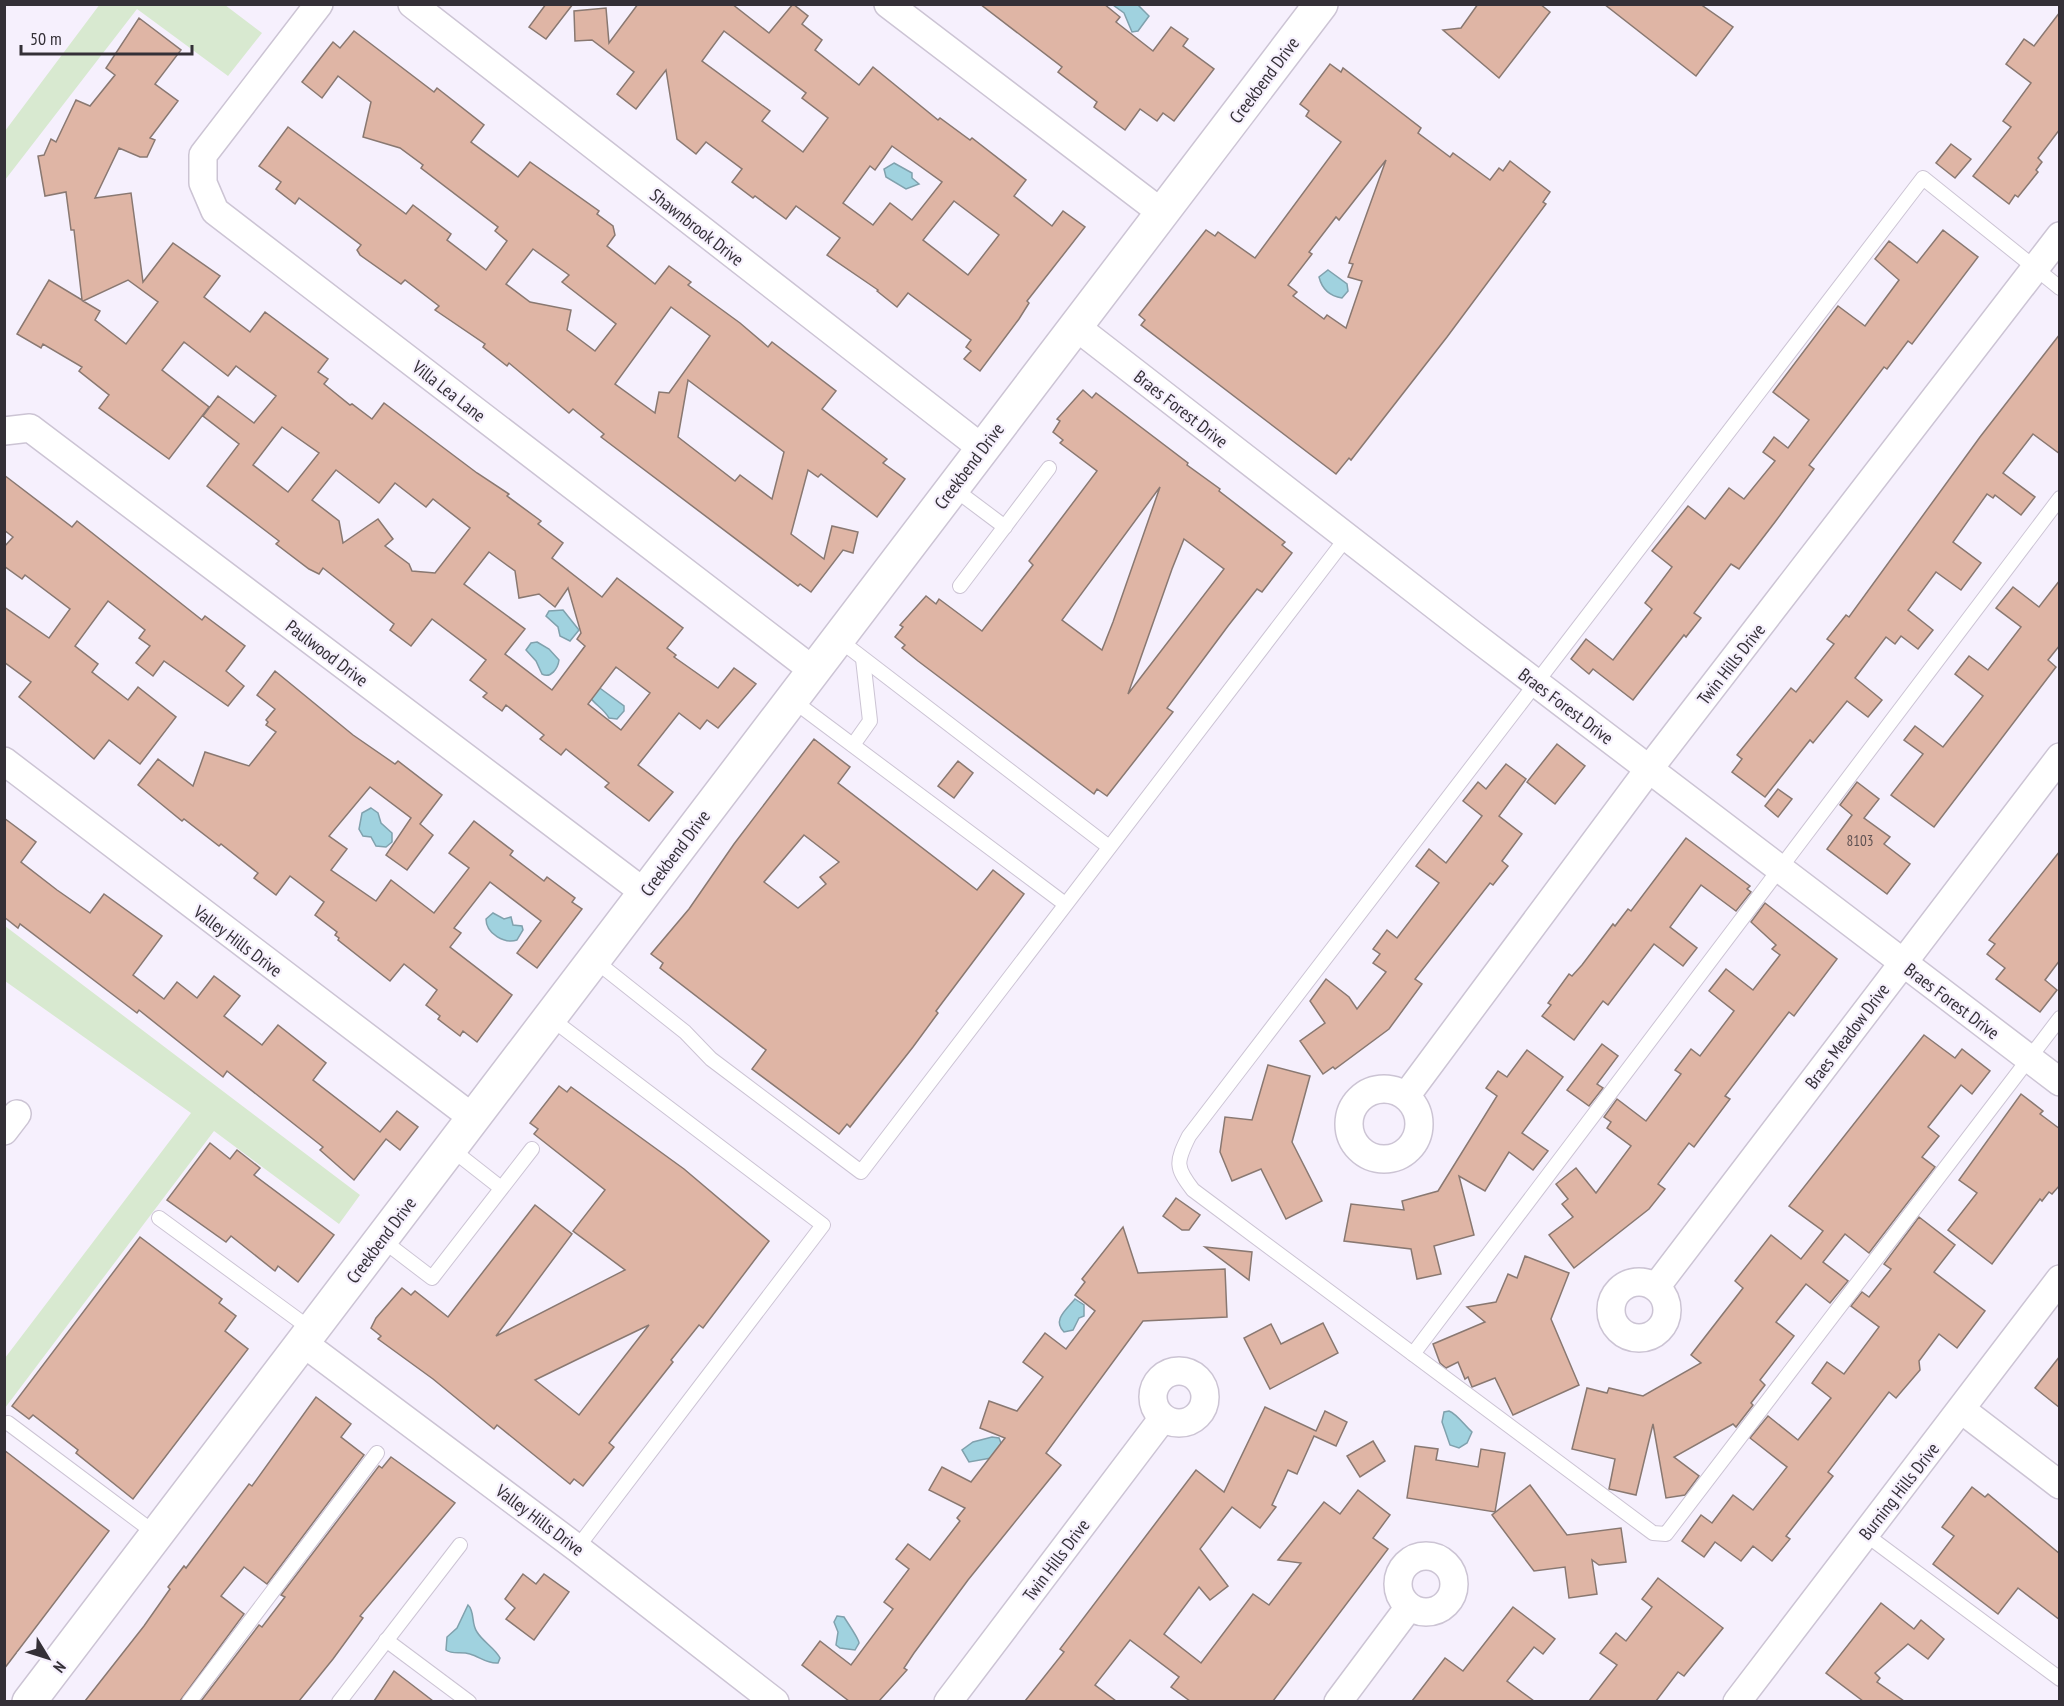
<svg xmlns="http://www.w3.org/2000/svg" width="2064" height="1706" viewBox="0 0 2064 1706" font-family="'PT Sans Narrow',sans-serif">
  <rect width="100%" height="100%" fill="#f6f0fd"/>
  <g fill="#d8e9d0">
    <path d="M100,4L225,5L262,33L228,76L137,9L5,180V131Z"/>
    <path d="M5,926L360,1195L339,1224L214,1131L5,1408V1358L191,1113L5,981Z"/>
  </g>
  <g fill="#a0d2df" stroke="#80a1ad" stroke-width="1.5">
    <path d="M1113,5H1138L1149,16L1138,31L1132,32L1124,13Z"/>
    <path d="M894,163L912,173V178L919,184L906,189L886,177L884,169Z"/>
    <path d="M1328,270L1347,284L1348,291L1342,298C1329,296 1322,289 1319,277Z"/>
    <path d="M563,610L579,630L570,641L560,636L558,627L546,616L549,611Z"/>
    <path d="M537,642L549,649L559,660C558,668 551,679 542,674L536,661L526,650L531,643Z"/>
    <path d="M597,686L624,706V711L617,719L609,718C603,708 595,705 589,696Z"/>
    <path d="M371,808L378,813L381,823L392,833V842L386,847L376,846L371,837L363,836L359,829L362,813Z"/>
    <path d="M493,913L504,919L511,917L513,925L522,926L523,930L517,940C505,944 486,934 486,919Z"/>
    <path d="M1075,1299L1084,1305V1316L1079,1318L1073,1330L1064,1332C1052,1320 1066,1310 1075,1299Z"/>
    <path d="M1449,1411C1457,1414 1465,1426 1472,1432L1467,1443L1459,1448L1450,1445L1442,1422L1444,1412Z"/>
    <path d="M992,1437L999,1438L1003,1448L991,1458L969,1462L962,1450L973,1442Z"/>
    <path d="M468,1605C475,1611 471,1624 477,1632C483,1642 495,1648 500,1658L498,1663C487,1664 480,1657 470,1654C461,1651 453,1655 446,1650L447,1637L457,1628Z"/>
    <path d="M837,1616L844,1617C847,1622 859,1639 859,1643L855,1650L840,1648L836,1645L838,1632L834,1622Z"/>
  </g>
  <g fill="#dfb5a5" stroke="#897871" stroke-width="1.5" fill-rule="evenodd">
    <path d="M546,4H573L546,39L529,27Z"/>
    <path d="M638,4H732L769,33L793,4L808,16L802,24L822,40L815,50L859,85L873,67L938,120L940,118L970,140L972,138L1026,180L1014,196L1052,226L1063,211L1085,227L1027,301L1029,303L1019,319L980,371L964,359L971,351L966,347L971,340L908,293L897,307L877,291L878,290L827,255L840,238L796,206L786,219L755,196L753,198L732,182L742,169L706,142L696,154L677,139L666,70L636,109L617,94L634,72L592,40L575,41L574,11L606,8L609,43ZM724,31L806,93L802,98L828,118L803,152L762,121L770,111L702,61ZM892,146L942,182L912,220L890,203L873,225L843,203L870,166L875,170ZM954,201L999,235L968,275L923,240Z"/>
    <path d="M980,4H1104L1120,17L1116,22L1153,51L1171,27L1188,39L1183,46L1214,69L1174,121L1163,113L1157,121L1140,109L1125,130L1094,107L1097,102L1058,72L1062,67Z"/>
    <path d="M1478,4H1540L1550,12L1499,78L1443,30L1461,28Z"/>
    <path d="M1604,4H1700L1733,27L1696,76Z"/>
    <path d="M2060,12V129L2038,158L2042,162L2036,170L2038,172L2018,197L2015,195L2009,204L1973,176L2011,127L2003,121L2031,83L2006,64L2024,39L2034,46Z"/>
    <path d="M139,18L181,50L155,84L178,101L150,138L155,140L147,157H140L119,148L95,198L131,193L143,282L173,243L220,276L204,297L250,332L265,312L328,359L318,372L328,379L324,384L350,405L352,404L372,419L384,403L477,473L509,494L507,496L541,521L538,524L563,543L552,558L602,597L617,578L683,628L667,648L676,655L674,657L718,688L734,668L756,684L718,728L707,720L700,729L679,713L638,765L673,792L649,821L605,787L609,783L566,749L561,755L540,739L544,735L506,705L502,711L483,697L487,693L470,680L486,660L432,619L411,646L390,630L394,624L323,568L319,574L309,569L276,544L279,541L207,486L239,444L203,416L218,396L254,423L276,396L236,366L228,376L184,342L162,370L209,407L169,459L99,408L109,395L79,371L82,367L43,344L41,348L17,334L49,280L82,300L74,230H71L66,192L45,196L38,156L44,155L51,139L56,142L76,100L90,106L115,75L106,68ZM128,280L158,302L126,344L95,320L100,311L83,301ZM282,427L319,453L288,492L253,465ZM336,470L379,503L395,483L426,507L433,499L470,528L435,573L412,571L409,564L385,546L393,539L378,519L343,543L339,521L312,500ZM489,552L515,571L519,598L539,594L555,607L568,588L581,633L577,639L585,646L552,690L505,654L525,629L464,584ZM616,667L650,693L621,730L588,704Z"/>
    <path d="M354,31L434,92L437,88L484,125L471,142L518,177L530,162L599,211L597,214L613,226L615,235L607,246L655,284L669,266L691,282L688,285L740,323L768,347L772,342L836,391L822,409L887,459L883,463L905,479L877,517L821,474L818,477L808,470L791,534L824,559L832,526L858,532L853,553L843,550L811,592L800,584L798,586L601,437L604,434L573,409L569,413L509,363L507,366L483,347L485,344L435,310L439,306L405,280L401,284L360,255L357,250L361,245L299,198L295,204L276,189L281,182L259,166L288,127L406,214L413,205L451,234L447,240L486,270L507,241L495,231L498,227L421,168L423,165L400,148L363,137L371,102L338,76L322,98L302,82L333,42L340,48ZM533,249L569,275L562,282L616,324L595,351L567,330L571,310L530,302L506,284ZM671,307L710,336L669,393L659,392L655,413L615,384ZM688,380L784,452L772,499L740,475L735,481L678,437Z"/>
    <path d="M1330,64L1341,72L1343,68L1390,104L1421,128L1418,133L1450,157L1453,153L1490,180L1499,168L1503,171L1510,161L1550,192L1543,202L1546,204L1447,337L1351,460L1349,458L1336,474L1141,325L1145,320L1139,315L1206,230L1215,236L1218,232L1255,258L1341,142L1306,116L1309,111L1300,104ZM1386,160L1349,263L1353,264L1348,277L1362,281L1346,328L1327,315L1324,319L1293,296L1297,292L1288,285L1312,254L1309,252L1336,217L1339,220Z"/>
    <path d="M1951,144L1971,159L1955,178L1936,163Z"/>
    <path d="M1943,230L1978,257L1912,344L1908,341L1887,369L1884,367L1809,465L1814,469L1775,522L1739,569L1731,564L1694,613L1701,618L1686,637L1684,635L1633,700L1593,669L1589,674L1571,659L1586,639L1613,660L1652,609L1645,603L1672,567L1652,551L1688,506L1705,519L1729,488L1744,499L1775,461L1763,452L1774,437L1788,448L1809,420L1773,392L1838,306L1865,326L1899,280L1875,259L1889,241L1917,263Z"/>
    <path d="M2060,334V454L2033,434L2003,473L2035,497L2021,515L1995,495L1993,498L1987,494L1953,542L1981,563L1961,590L1936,572L1908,610L1933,630L1918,649L1901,636L1895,644L1886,637L1855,678L1882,700L1868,717L1847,701L1813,743L1810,740L1765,797L1732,772L1742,759L1737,755L1791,688L1796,692L1834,644L1827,639L1846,615L1849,617L1980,437Z"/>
    <path d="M1083,390L1092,398L1096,393L1188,463L1187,465L1220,489L1219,491L1285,542L1282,545L1292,553L1262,592L1257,589L1228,626L1167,708L1173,712L1107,796L1097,789L1094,794L918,661L902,648L905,645L895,637L903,627L900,625L926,596L936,604L939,599L982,631L1033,565L1029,561L1097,471L1060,443L1063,440L1053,432L1060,421L1057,419ZM1160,487L1113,622L1102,650L1062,620ZM1184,539L1224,569L1128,694L1172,569Z"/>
    <path d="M4,475L72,527L77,521L202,620L205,616L245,646L226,671L244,686L228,706L164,661L153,676L136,663L150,646L139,638L145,630L108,601L75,646L98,664L92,672L128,700L138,687L176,717L140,764L109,740L94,759L19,697L31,682L4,662V607L49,638L70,609L25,575L22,579L4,566V547L13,537L4,530Z"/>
    <path d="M2060,580V645L2048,660L2056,667L1934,827L1891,795L1923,754L1904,740L1915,726L1943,747L1983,696L1955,674L1969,656L1988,670L2021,627L1996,608L2013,587L2039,607Z"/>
    <path d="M275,671L353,735L395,764L398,761L442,795L420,824L433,835L407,870L386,855L411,818L370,787L329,836L347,849L331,870L376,901L391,880L434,913L469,868L449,853L474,821L513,851L510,855L544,881L547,877L575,898L572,902L582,909L537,968L517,953L541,921L490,882L454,928L461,933L450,947L512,995L477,1042L463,1031L460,1036L438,1019L440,1016L426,1005L437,990L404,964L390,981L338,940L339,938L335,935L337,932L315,915L324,902L290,876L276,895L254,878L258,873L221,844L219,846L184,819L182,821L138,785L158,759L193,786L205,752L249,766L276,732L266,725L268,722L266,720L275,709L257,695Z"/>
    <path d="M814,739L850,767L838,783L977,890L993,870L1024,894L936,1011L938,1013L913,1047L850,1127L847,1124L839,1134L752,1069L766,1050L660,968L663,963L651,954L689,909L734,844ZM804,835L839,862L820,877L826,884L798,908L764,882Z"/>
    <path d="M1557,744L1585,766L1555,804L1527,782Z"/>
    <path d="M958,761L973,773L954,798L938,786Z"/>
    <path d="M1506,764L1526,779L1499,816L1522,834L1502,861L1508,866L1493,885L1490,883L1415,979L1422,984L1389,1029L1335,1069L1333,1067L1323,1074L1300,1041L1325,1023L1310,1001L1326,979L1349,997L1357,1009L1386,972L1373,963L1380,954L1373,949L1387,930L1397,938L1439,883L1416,866L1429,849L1446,863L1482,816L1463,801L1478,782L1486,789Z"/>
    <path d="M1857,782L1879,799L1864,818L1890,837L1884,844L1910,864L1887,894L1827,849L1852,815L1840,805Z"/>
    <path d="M1778,789L1792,799L1778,817L1765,806Z"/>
    <path d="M4,818L36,842L21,862L57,890L90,913L104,894L162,936L133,975L164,999L177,982L197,998L214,976L240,996L224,1016L262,1045L278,1025L326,1063L313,1080L380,1132L397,1111L418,1127L400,1150L386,1139L354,1180L320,1150L323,1147L227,1071L223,1077L139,1010L137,1013L20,924L18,928L4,917Z"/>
    <path d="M1686,838L1750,886L1747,889L1751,892L1736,911L1701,885L1670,927L1697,948L1683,966L1654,944L1608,1005L1603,1001L1574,1040L1542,1016L1551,1005L1548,1003L1569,974L1572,976L1582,965L1613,924L1615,926L1628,909L1631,911Z"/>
    <path d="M2060,851V960L2045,980L2057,990L2040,1012L1996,979L2005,968L1987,954L1995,944L1989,940Z"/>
    <path d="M1765,903L1837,959L1794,1016L1789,1012L1725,1096L1730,1099L1694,1147L1689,1143L1658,1184L1665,1189L1649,1209L1574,1268L1549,1235L1573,1217L1562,1204L1568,1199L1556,1184L1576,1168L1596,1193L1631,1146L1607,1128L1611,1122L1604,1117L1617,1099L1646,1121L1681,1074L1675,1070L1691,1049L1700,1056L1734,1011L1709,991L1726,969L1753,990L1780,955L1772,949L1776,945L1751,922Z"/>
    <path d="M1924,1035L1955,1058L1962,1049L1990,1071L1972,1094L1961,1085L1928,1127L1939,1136L1922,1157L1935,1167L1869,1253L1845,1234L1823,1262L1848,1281L1830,1303L1806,1284L1776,1322L1794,1336L1760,1380L1765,1385L1751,1403L1753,1405L1736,1427L1733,1424L1674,1457L1699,1476L1685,1495L1666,1498L1653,1424L1636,1495L1609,1489L1615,1459L1572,1449L1587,1388L1607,1393L1609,1388L1643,1396L1701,1363L1691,1355L1743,1288L1735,1281L1771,1235L1801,1259L1823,1231L1789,1206Z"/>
    <path d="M1602,1044L1618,1056L1597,1084L1603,1088L1589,1106L1567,1090Z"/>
    <path d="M1527,1050L1563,1077L1522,1133L1548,1151L1533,1170L1509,1152L1485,1191L1459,1176L1474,1235L1434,1246L1441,1274L1417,1279L1411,1249L1344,1241L1351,1204L1404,1210L1402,1201L1438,1191L1497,1096L1486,1088L1498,1071L1507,1077Z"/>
    <path d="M1268,1065L1310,1076L1292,1142L1322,1201L1286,1219L1261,1169L1232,1181L1220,1152L1225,1117L1252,1120Z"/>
    <path d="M559,1086L567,1092L571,1087L684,1169L769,1241L703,1328L699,1325L671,1360L673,1362L609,1443L614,1447L583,1486L574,1479L570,1484L497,1425L494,1429L433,1379L378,1339L381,1336L371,1328L376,1318L402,1288L411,1295L415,1291L448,1317L535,1205L572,1234L496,1336L625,1270L573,1231L605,1190L534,1134L538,1129L530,1123ZM649,1325L579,1415L535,1380L576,1360Z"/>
    <path d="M2021,1094L2043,1111L2040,1114L2060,1129V1185L2052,1194L2049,1192L2042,1201L2040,1199L1992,1264L1948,1230L1977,1193L1959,1180Z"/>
    <path d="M210,1143L230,1159L237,1150L260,1168L254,1175L334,1235L298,1282L278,1266L275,1271L231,1236L226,1242L167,1200Z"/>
    <path d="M1176,1198L1200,1215L1189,1230H1182L1163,1216Z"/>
    <path d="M1919,1217L1955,1245L1934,1272L1985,1311L1957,1348L1939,1334L1919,1361L1920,1370L1896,1398L1889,1392L1828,1472L1833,1476L1786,1536L1790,1539L1772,1561L1753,1546L1741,1561L1715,1542L1704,1557L1682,1541L1701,1515L1712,1523L1733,1495L1753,1510L1787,1467L1750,1438L1768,1416L1798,1440L1831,1398L1812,1383L1827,1362L1844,1374L1879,1327L1851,1306L1862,1292L1869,1297L1891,1269L1884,1264Z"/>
    <path d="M1123,1227L1138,1273L1225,1269L1227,1317L1143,1321L1046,1453L1061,1465L968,1580L914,1653L904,1668L907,1670L879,1701H849L802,1665L820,1641L851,1665L893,1609L884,1602L909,1569L896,1559L908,1544L930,1560L960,1521L957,1518L965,1508L929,1490L942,1467L971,1482L1005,1438L980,1428L989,1401L1017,1411L1043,1377L1023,1362L1045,1333L1066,1349L1095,1311L1075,1295L1085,1282L1082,1279Z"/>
    <path d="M140,1237L222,1299L219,1303L236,1316L225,1331L248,1349L133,1499L76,1453L78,1450L33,1415L29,1419L12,1406Z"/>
    <path d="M1205,1247L1252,1252L1249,1280Z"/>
    <path d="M1525,1256L1569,1273L1551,1319L1579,1385L1513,1415L1495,1378L1472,1387L1468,1377L1465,1379L1458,1362L1446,1368L1440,1363L1433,1344L1485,1322L1467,1307L1496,1302L1508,1274L1517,1278Z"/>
    <path d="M1323,1323L1338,1353L1270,1389L1244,1338L1271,1324L1281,1344Z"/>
    <path d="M2060,1356V1408L2035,1388Z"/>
    <path d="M316,1397L351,1424L341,1437L364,1455L267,1584L244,1567L221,1596L244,1614L180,1701H85L144,1626L170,1589L168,1587L184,1566L186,1568L249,1484L252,1486Z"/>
    <path d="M1265,1407L1316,1431L1325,1411L1347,1422L1336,1446L1314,1436L1297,1474L1288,1470L1272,1505L1276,1507L1260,1528L1232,1507L1200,1549L1228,1586L1210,1600L1199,1587L1164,1634L1201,1663L1253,1594L1269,1605L1301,1563L1278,1560L1324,1502L1340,1514L1358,1490L1390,1515L1373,1538L1388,1549L1273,1701H1190L1171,1687L1179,1677L1130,1640L1095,1685L1116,1701H1025L1064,1652L1060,1649L1196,1470L1224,1492Z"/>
    <path d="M1373,1441L1385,1461L1360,1477L1347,1456Z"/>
    <path d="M1415,1446L1438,1449L1436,1460L1478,1467L1481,1449L1505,1453L1495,1512L1407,1498Z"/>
    <path d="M4,1450L109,1531L4,1669Z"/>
    <path d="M391,1457L455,1503L360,1616L363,1618L333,1659L299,1701H201L259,1625L262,1627L285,1597L281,1595L379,1466L382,1468Z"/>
    <path d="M1530,1485L1567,1535L1621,1528L1626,1562L1599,1565L1592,1560L1597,1594L1569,1598L1565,1567L1534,1571L1492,1515Z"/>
    <path d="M1972,1487L1985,1497L1988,1494L2060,1554V1620L2018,1588L1998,1614L1933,1564L1954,1536L1942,1527Z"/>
    <path d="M523,1574L536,1584L544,1574L569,1592L534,1640L506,1619L515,1608L505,1599Z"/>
    <path d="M1658,1578L1723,1628L1684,1676L1678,1672L1656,1701H1589L1617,1665L1600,1653L1616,1633L1626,1641L1652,1607L1642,1599Z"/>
    <path d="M1881,1603L1914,1629L1921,1620L1944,1639L1928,1659L1908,1644L1875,1673L1880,1678L1877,1682L1904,1701H1863L1826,1673Z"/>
    <path d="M1513,1607L1555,1639L1543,1654L1534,1647L1507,1681L1534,1701H1412L1445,1658L1463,1671Z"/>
    <path d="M394,1671L433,1701H374Z"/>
  </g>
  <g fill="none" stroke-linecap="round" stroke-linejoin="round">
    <g stroke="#ccc4d4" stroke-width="16">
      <g id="service">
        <path d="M2060,288L1923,178L1189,1136C1176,1162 1175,1167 1193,1190L1653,1533L1666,1534L2060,1018"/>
        <path d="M953,488L1005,527"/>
        <path d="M960,586L1049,468"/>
        <path d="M838,639L1109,847"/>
        <path d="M791,699L1065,904"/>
        <path d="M853,745L870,721L863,659"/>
        <path d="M593,959L685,1032L711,1059L861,1172L1347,537"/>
        <path d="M549,1017L823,1225L577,1548"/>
        <path d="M450,1148L501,1188"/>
        <path d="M159,1218L312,1330"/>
        <path d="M381,1239L432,1278L532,1149"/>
        <path d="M1413,1354L2060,498"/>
        <path d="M8,1423L156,1534"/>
        <path d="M1865,1534L2060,1679"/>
        <path d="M386,1640L469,1702"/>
        <path d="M189,1702L377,1453"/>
        <path d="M339,1702L460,1545"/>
      </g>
    </g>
    <g stroke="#ccc4d4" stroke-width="30">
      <g id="minor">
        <path d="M319,4L203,155V183L215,211L814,671"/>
        <path d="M412,4L983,449"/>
        <path d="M888,4L1162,213"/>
        <path d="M1075,326L1473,635L2060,1082"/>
        <path d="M4,431L30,428L645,893"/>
        <path d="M4,761L473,1118"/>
        <circle cx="1384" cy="1124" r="35"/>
        <path d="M1406,1096L1649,769L2060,236"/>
        <path d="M4,1131L17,1114"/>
        <circle cx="1639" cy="1310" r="28"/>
        <path d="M1656,1287L2060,757"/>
        <path d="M302,1342L577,1548L775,1702"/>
        <circle cx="1179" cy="1397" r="26"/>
        <path d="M1962,1410L2060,1485"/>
        <circle cx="1426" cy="1584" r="28"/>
        <path d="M948,1702L1163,1418"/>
        <path d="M1338,1702L1409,1607"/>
        <path d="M1737,1702L2060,1279"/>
      </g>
    </g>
    <g stroke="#ccc4d4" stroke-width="36">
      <path id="tertiary" d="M29,1702L1321,4"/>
    </g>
    <use href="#service" stroke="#fff" stroke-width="14"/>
    <use href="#minor" stroke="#fff" stroke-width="27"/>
    <use href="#tertiary" stroke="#fff" stroke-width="33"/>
  </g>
  <g text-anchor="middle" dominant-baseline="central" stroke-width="4.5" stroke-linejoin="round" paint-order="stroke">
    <g font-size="15" fill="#5f5152">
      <text x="1860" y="840">8103</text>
    </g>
    <g font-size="18" fill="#343037" stroke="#f6f0fd">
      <text transform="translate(1264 80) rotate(-53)">Creekbend Drive</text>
      <text transform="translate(697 227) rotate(38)">Shawnbrook Drive</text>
      <text transform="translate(449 391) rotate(38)">Villa Lea Lane</text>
      <text transform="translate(1181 409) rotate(38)">Braes Forest Drive</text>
      <text transform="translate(969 466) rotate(-53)">Creekbend Drive</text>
      <text transform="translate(327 653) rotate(37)">Paulwood Drive</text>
      <text transform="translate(1731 664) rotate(-52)">Twin Hills Drive</text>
      <text transform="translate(1566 706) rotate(37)">Braes Forest Drive</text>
      <text transform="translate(675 853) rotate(-53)">Creekbend Drive</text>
      <text transform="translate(238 941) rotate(37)">Valley Hills Drive</text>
      <text transform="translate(1952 1001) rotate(37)">Braes Forest Drive</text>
      <text transform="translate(1847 1036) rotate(-53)">Braes Meadow Drive</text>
      <text transform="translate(381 1240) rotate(-53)">Creekbend Drive</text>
      <text transform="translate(1899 1491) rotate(-52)">Burning Hills Drive</text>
      <text transform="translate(540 1520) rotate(37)">Valley Hills Drive</text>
      <text transform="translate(1056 1560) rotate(-53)">Twin Hills Drive</text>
    </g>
  </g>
  <rect width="2064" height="1706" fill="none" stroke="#343037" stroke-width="12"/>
  <g transform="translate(48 1658) rotate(128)" stroke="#f6f0fd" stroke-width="4.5" paint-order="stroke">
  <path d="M0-4.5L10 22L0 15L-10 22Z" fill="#343037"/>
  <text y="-9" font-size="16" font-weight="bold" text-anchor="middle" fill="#343037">N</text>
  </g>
  <path d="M21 45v9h171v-9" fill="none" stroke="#343037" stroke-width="3"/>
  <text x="30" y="45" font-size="18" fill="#343037" stroke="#f6f0fd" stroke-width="4.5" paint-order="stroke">50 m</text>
</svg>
